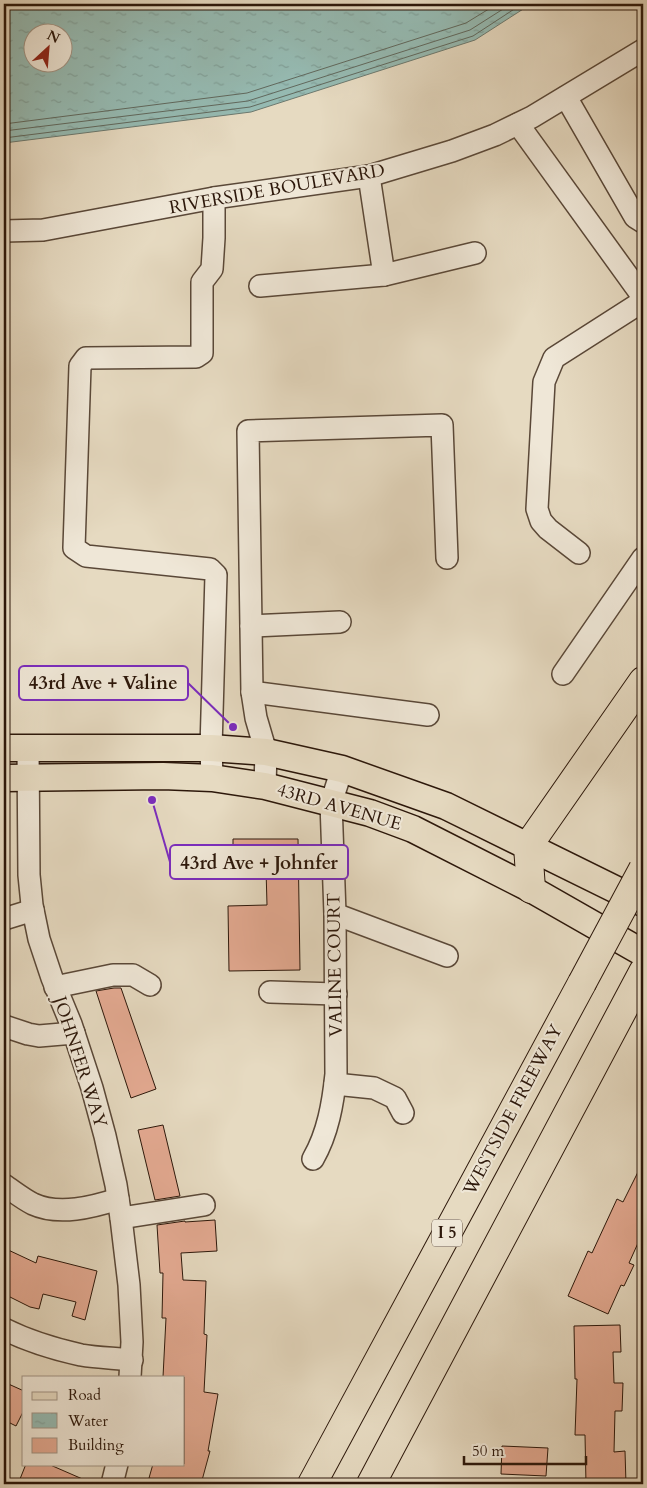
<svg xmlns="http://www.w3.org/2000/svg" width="647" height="1488" viewBox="0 0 647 1488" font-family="Cardo,serif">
  <defs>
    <pattern id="water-ripples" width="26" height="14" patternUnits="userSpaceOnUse" patternTransform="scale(1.25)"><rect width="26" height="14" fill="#96bbb3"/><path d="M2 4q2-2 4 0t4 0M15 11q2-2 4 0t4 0" fill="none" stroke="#81a099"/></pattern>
  </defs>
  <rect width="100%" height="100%" fill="#e6dac1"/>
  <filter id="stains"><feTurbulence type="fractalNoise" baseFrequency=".004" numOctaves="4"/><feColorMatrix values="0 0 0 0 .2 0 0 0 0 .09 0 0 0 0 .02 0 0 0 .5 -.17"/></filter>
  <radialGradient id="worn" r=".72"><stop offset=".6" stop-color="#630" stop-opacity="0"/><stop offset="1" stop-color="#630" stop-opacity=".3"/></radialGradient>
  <path fill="url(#water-ripples)" stroke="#6c796f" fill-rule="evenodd" d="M4,4H531L475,40L251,112L4,143ZM32,32H62V62H32Z"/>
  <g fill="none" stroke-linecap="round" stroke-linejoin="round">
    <g stroke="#61695e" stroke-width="1">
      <path d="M4,124L247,93L466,23L497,4"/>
      <path d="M4,131L248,101L470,30L511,4"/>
      <path d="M4,138L250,107L473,36L522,4"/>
    </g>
  </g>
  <g fill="#e4aa92" stroke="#2c170a">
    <path d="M233,839H298L300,970L229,971L228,906L267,905L266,869H233Z"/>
    <path d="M114,988H121L156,1089L131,1098L96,991Z"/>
    <path d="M163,1125L180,1196L155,1200L138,1130Z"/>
    <path d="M643,1162V1232L629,1263L634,1265L624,1286L621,1285L608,1314L568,1296L588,1251L592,1253L617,1199L623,1202Z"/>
    <path d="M215,1220L217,1251L181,1253L183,1280L206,1281L204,1334L207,1335L204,1392L218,1394L208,1451H210L201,1484H173L149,1478L153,1464H184V1377H163L166,1318H162L163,1273H160L157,1225L185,1221V1222Z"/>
    <path d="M4,1248L36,1263L38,1256L97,1271L85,1320L72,1316L76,1302L43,1294L39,1309L30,1307L4,1294Z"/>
    <path d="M620,1325L621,1352H613L614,1383H623L622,1411H615L614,1452L625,1451L626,1484H586L585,1435H575L577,1379H575L574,1326Z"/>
    <path d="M4,1382L24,1391V1410L16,1426L4,1420Z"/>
    <path d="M502,1446L548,1448L546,1476L501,1474Z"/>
    <path d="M26,1464H48L94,1484H18Z"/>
  </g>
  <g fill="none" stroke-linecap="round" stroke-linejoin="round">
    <g stroke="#5a4838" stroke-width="24">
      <g id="minor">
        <path d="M566,97L635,217L643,222"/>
        <path d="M518,124L643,297"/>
        <path d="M369,176L384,275"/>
        <path d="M4,231L43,230L214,198L369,176L452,151L495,135L532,117L643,50"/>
        <path d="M260,286L384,275L475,253"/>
        <path d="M579,553L548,529L541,521L537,509L544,382L554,358L643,301"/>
        <path d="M251,626L340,622"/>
        <path d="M563,674L643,558"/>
        <path d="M252,692L428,715"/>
        <path d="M28,748L29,875L32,905L39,939L52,978L71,1024L92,1088L105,1136L116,1185L121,1218L129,1285L132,1342L130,1377"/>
        <path d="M212,778L211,748L216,575L210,569L86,556L74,548L80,366L86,358L196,357L202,353V282L212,269L214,238V198"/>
        <path d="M265,786L266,752L256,718L252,692L248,431L442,425L447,558"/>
        <path d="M335,914L447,956"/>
        <path d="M4,919L33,910"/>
        <path d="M55,987L113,975H133L150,985"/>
        <path d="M270,992L336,994"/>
        <path d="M4,1026L28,1034L39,1036L74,1033"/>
        <path d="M335,1084L374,1088L395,1098L403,1113"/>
        <path d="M313,1159C328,1133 333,1103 336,1074L335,914L331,803L342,769"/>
        <path d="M4,1185C13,1191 23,1199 33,1204C59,1216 93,1207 118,1199"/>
        <path d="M121,1218L204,1205"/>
        <path d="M4,1329C28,1341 54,1349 81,1355C98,1358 115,1358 132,1360"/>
        <path d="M112,1484L117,1464"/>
      </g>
    </g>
    <g stroke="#2c170a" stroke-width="29">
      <g id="major">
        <path d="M4,748H211L266,752L342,769L446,806L643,903"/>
        <path d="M4,778L163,776L212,778L265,786L370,813L413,829L531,889L643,953"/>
      </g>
    </g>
    <g stroke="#2c170a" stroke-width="30">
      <g id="highway">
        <path d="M531,889L528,846L643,681"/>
        <path d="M312,1484L582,983"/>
        <path d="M371,1484L643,972"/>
      </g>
    </g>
    <use href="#minor" stroke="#efe7d7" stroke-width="21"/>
    <use href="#major" stroke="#e6dac1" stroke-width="26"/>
    <use href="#highway" stroke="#e6dac1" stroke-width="28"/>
    <g stroke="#2c170a" stroke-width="30" stroke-linecap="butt">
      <path id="highway-bridge" d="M582,983L643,869"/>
    </g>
    <use href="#highway-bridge" stroke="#e6dac1" stroke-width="28"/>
  </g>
  <g text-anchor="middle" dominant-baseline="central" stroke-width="4" stroke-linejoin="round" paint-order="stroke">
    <rect fill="#efe7d7" stroke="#665548" stroke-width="1" x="432" y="1219.5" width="30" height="27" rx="4"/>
    <g font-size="16" font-weight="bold" fill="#2c170a">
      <text x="447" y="1233">I 5</text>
    </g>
    <g font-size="18" fill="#2c170a" stroke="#efe7d7">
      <text transform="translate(277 189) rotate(-10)">RIVERSIDE BOULEVARD</text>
      <text transform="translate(339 807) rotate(16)">43RD AVENUE</text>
      <text transform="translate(335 965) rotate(-91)">VALINE COURT</text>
      <text transform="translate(80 1062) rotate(72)">JOHNFER WAY</text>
      <text transform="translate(513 1110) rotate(-62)">WESTSIDE FREEWAY</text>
    </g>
  </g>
  <path fill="none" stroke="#7b2cbf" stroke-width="2" d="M233 727L188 683M152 800L170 862"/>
  <g fill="#7b2cbf" stroke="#efe7d7" stroke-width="2">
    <circle cx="233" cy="727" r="5"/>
    <circle cx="152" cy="800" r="5"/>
  </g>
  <g fill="#efe7d7" stroke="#7b2cbf" stroke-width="2">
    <rect x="19" y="666" width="169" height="34" rx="5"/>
    <rect x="170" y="845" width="178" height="34" rx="5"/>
  </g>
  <g font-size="19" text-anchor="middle" font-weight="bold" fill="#2c170a">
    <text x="103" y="689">43rd Ave + Valine</text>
    <text x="259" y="869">43rd Ave + Johnfer</text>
  </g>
  <rect width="647" height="1488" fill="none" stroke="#e6dac1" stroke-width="20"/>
  <rect x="5" y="5" width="637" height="1478" fill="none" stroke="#2c170a" stroke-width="2.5"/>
  <rect x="10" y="10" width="627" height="1468" fill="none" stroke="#2c170a"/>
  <rect x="22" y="1376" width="162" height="90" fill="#efe7d7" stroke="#a19485"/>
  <rect x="32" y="1392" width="25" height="8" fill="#e6dac1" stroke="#a19485"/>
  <text x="68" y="1400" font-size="15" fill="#2c170a">Road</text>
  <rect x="32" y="1413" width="25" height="15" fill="url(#water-ripples)" stroke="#a19485"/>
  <text x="68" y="1426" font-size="15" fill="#2c170a">Water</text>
  <rect x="32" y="1438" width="25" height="15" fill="#e4aa92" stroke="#a19485"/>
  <text x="68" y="1450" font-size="15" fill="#2c170a">Building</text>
  <g transform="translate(48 48) rotate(26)"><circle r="24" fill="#efe7d7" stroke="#a19485"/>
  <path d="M0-4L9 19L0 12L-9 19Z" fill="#8f2418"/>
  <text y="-8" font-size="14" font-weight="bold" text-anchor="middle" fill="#2c170a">N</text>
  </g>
  <path d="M464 1456v8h122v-8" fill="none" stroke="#2c170a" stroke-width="2.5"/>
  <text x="472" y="1456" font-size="15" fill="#2c170a" stroke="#efe7d7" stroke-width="4" paint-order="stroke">50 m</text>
  <rect width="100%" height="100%" filter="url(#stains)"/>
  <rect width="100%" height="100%" fill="url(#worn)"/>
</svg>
